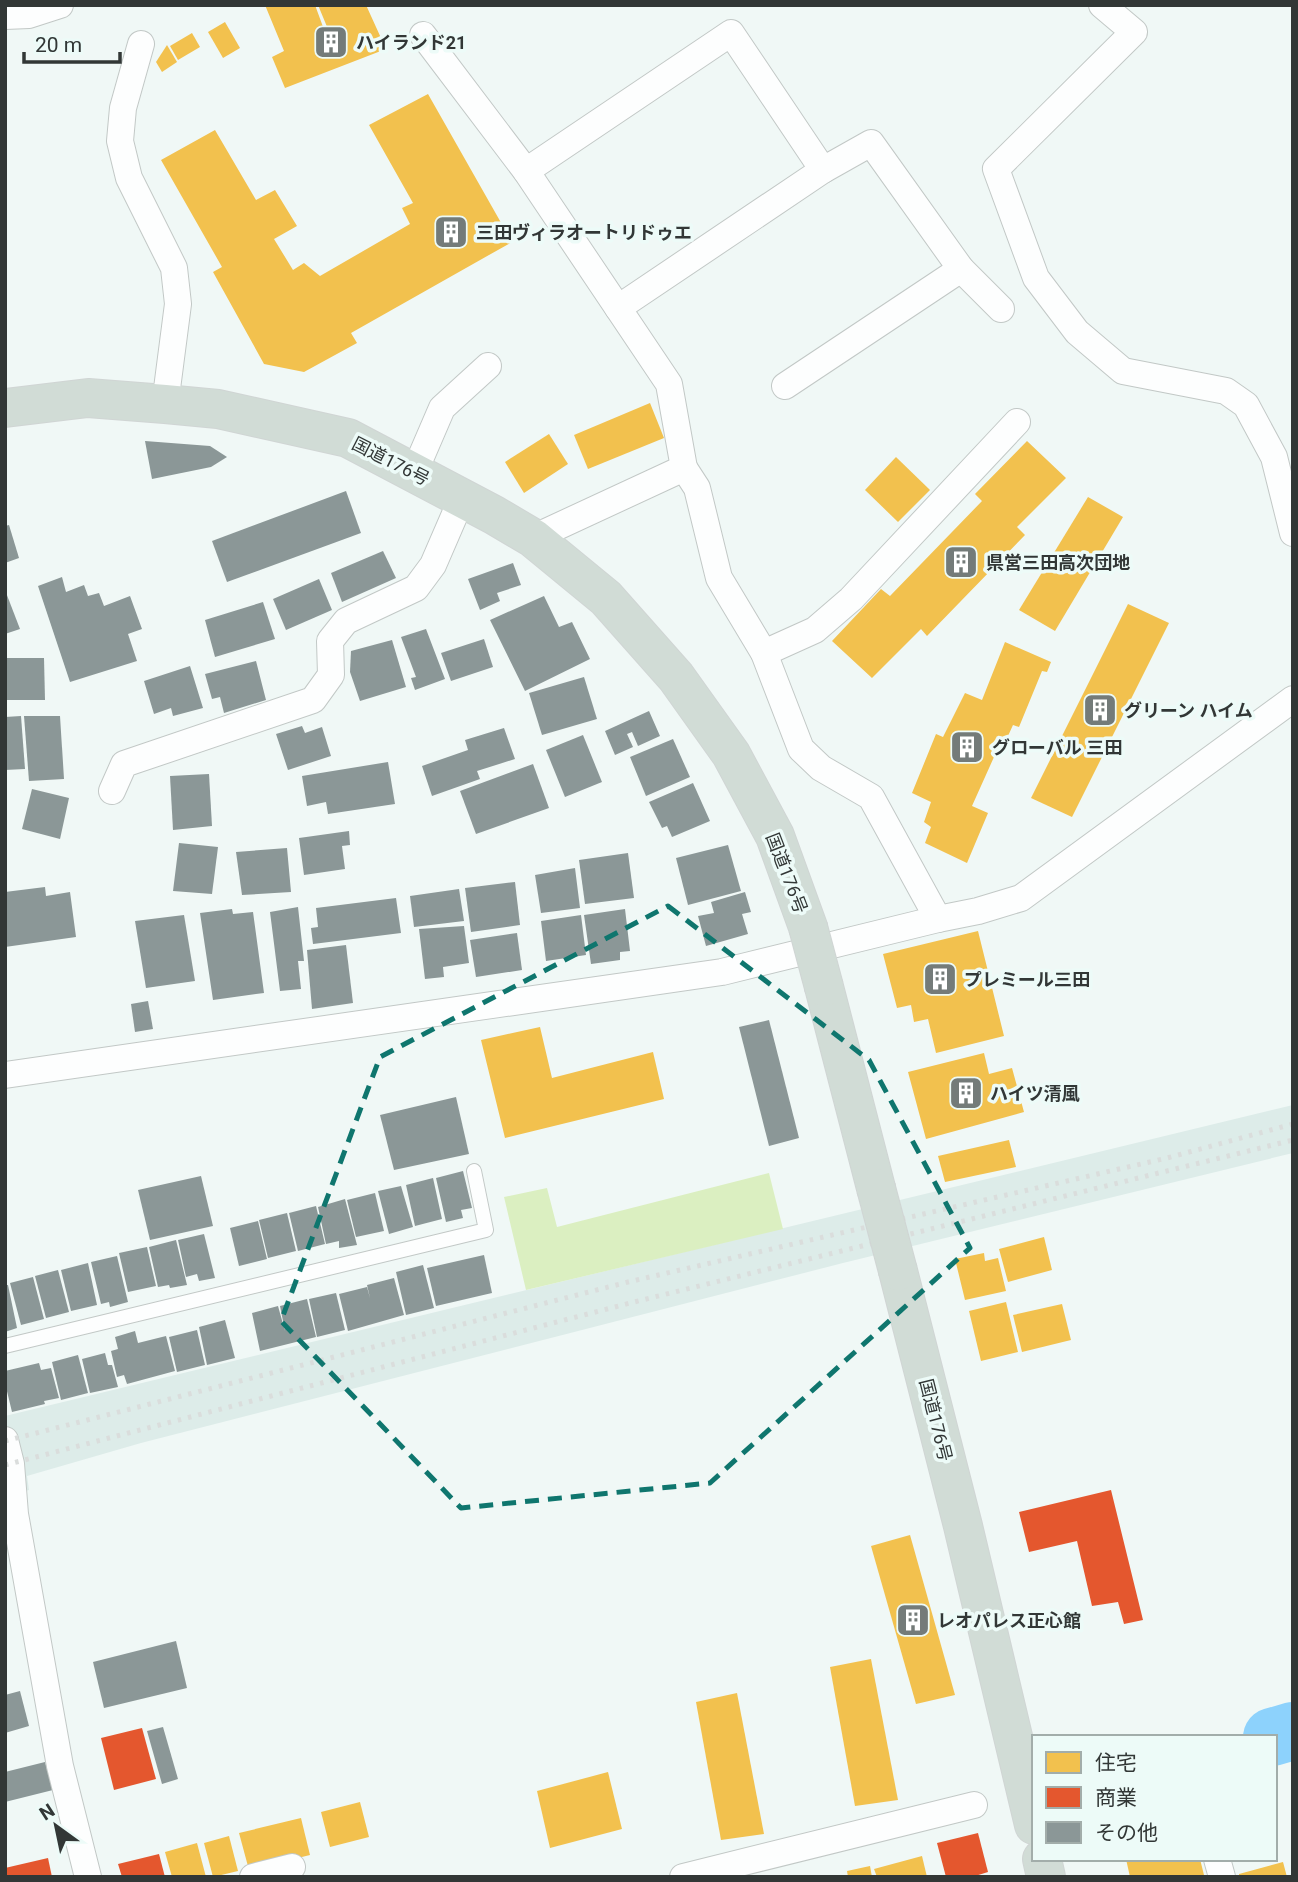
<svg xmlns="http://www.w3.org/2000/svg" width="1298" height="1882" viewBox="0 0 1298 1882" font-family="Roboto,'Noto Sans JP',sans-serif">
  <rect width="100%" height="100%" fill="#f0f8f6"/>
  <path fill="#ddece9" d="M1293,1105V1153L843,1263L141,1443L27,1476L29,1490L5,1497V1416Z"/>
  <path fill="#dbefc1" d="M769,1173L783,1229L526,1290L504,1197L547,1188L557,1227Z"/>
  <g fill="#f2c14e">
    <path d="M265,5H315L326,35L330,34L318,5H366L386,49L285,88L272,57L284,51Z"/>
    <path d="M225,22L240,48L223,58L208,32Z"/>
    <path d="M192,33L200,47L178,60L170,46Z"/>
    <path d="M167,45L177,62L162,72L156,62Z"/>
    <path d="M428,94L512,242L351,333L357,343L304,372L264,364L213,272L222,267L161,160L215,130L256,200L275,190L297,226L274,239L293,270L304,263L320,276L410,224L402,208L413,203L369,125Z"/>
    <path d="M650,403L664,438L588,469L574,435Z"/>
    <path d="M549,434L568,464L524,493L505,462Z"/>
    <path d="M1027,441L1066,478L1017,527L1025,535L927,636L921,629L872,678L832,641L881,589L890,596L982,501L975,494Z"/>
    <path d="M896,457L930,490L898,522L865,490Z"/>
    <path d="M1088,497L1123,517L1055,631L1019,610Z"/>
    <path d="M1128,604L1169,623L1072,817L1031,798Z"/>
    <path d="M1005,642L1051,662L1047,672L1042,671L1019,727L1013,725L998,758L994,757L972,806L988,813L967,863L925,843L931,827L924,822L931,802L912,793L936,734L943,737L965,693L982,700Z"/>
    <path d="M978,931L1004,1036L936,1053L928,1019L914,1022L911,1005L897,1008L883,954Z"/>
    <path d="M540,1027L552,1078L653,1052L664,1099L505,1138L481,1040Z"/>
    <path d="M984,1053L989,1074L1012,1068L1024,1112L926,1139L908,1072Z"/>
    <path d="M1009,1140L1016,1167L945,1182L938,1156Z"/>
    <path d="M1044,1237L1052,1270L1008,1282L999,1249Z"/>
    <path d="M984,1253L985,1261L998,1258L1006,1291L965,1300L955,1259Z"/>
    <path d="M1006,1302L1018,1352L981,1361L969,1311Z"/>
    <path d="M1062,1304L1071,1340L1022,1352L1013,1315Z"/>
    <path d="M910,1535L955,1695L916,1704L871,1546Z"/>
    <path d="M871,1659L898,1800L855,1806L830,1667Z"/>
    <path d="M737,1693L764,1834L721,1840L696,1702Z"/>
    <path d="M608,1772L622,1829L550,1848L537,1791Z"/>
    <path d="M360,1802L369,1837L330,1847L321,1812Z"/>
    <path d="M301,1818L310,1855L249,1870L239,1833Z"/>
    <path d="M229,1836L238,1871L213,1877L204,1843Z"/>
    <path d="M197,1843L206,1877H172L165,1852Z"/>
    <path d="M922,1856L927,1877H877L874,1869Z"/>
    <path d="M1126,1859H1200L1204,1875L1130,1877Z"/>
    <path d="M1283,1862L1287,1877H1239V1874Z"/>
    <path d="M870,1866L872,1877H848L847,1871Z"/>
  </g>
  <g fill="#e4572e">
    <path d="M1111,1490L1143,1620L1124,1624L1118,1602L1092,1606L1077,1541L1029,1552L1019,1512Z"/>
    <path d="M142,1728L156,1779L114,1790L101,1738Z"/>
    <path d="M978,1833L988,1872L972,1877H946L937,1843Z"/>
    <path d="M159,1854L165,1877H122L118,1864Z"/>
    <path d="M48,1858L52,1877H5V1868Z"/>
  </g>
  <g fill="none" stroke-linecap="round" stroke-linejoin="round">
    <path stroke="#8dd2fc" stroke-width="58" d="M1272,1737L1293,1731"/>
  </g>
  <g fill="#8b9797">
    <path d="M145,441L210,446L227,457L211,467L152,479Z"/>
    <path d="M346,491L361,533L227,582L212,541Z"/>
    <path d="M9,525L19,558L5,563V526Z"/>
    <path d="M383,551L396,578L342,602L331,573Z"/>
    <path d="M513,563L521,585L497,593L500,601L480,610L468,579Z"/>
    <path d="M62,577L66,592L84,585L88,596L99,593L104,606L130,596L142,629L128,634L137,661L70,682L38,586Z"/>
    <path d="M319,579L332,610L286,630L273,599Z"/>
    <path d="M5,590L20,629L5,634Z"/>
    <path d="M544,596L559,627L572,622L590,659L525,691L490,620Z"/>
    <path d="M263,602L275,639L215,657L205,620Z"/>
    <path d="M426,629L445,679L415,690L411,678L416,677L401,637Z"/>
    <path d="M484,639L493,667L451,681L441,653Z"/>
    <path d="M392,640L406,687L360,701L350,672L351,651Z"/>
    <path d="M5,658H44L45,700H5Z"/>
    <path d="M256,661L266,700L224,713L220,697L212,699L205,674Z"/>
    <path d="M190,666L203,708L173,716L171,708L154,714L144,681Z"/>
    <path d="M584,677L597,719L542,735L529,693Z"/>
    <path d="M649,711L660,736L638,746L632,732L627,734L633,747L615,755L605,731Z"/>
    <path d="M21,716L25,769L5,770V717Z"/>
    <path d="M24,716H60L64,779L29,781Z"/>
    <path d="M302,726L305,733L322,727L331,756L288,770L276,734Z"/>
    <path d="M504,728L515,759L477,771L480,779L432,796L422,766L468,750L465,740Z"/>
    <path d="M583,735L602,782L565,797L546,750Z"/>
    <path d="M673,739L690,777L646,796L630,757Z"/>
    <path d="M388,762L395,804L328,814L326,802L307,806L302,776Z"/>
    <path d="M533,764L549,808L476,834L460,791Z"/>
    <path d="M209,774L212,826L173,830L170,776Z"/>
    <path d="M693,783L710,821L672,837L667,826L662,828L649,802Z"/>
    <path d="M32,789L69,798L60,839L22,829Z"/>
    <path d="M349,831L350,845L342,846L345,869L304,875L299,838Z"/>
    <path d="M179,843L218,847L212,894L173,891Z"/>
    <path d="M728,845L741,891L688,905L676,858Z"/>
    <path d="M287,848L291,892L242,895L236,852Z"/>
    <path d="M628,853L634,898L585,904L579,860Z"/>
    <path d="M575,868L580,908L541,913L535,875Z"/>
    <path d="M515,882L520,925L471,932L465,888Z"/>
    <path d="M45,887L46,896L70,892L76,937L5,947V892Z"/>
    <path d="M459,889L464,921L414,927L410,896Z"/>
    <path d="M745,892L751,912L742,914L748,934L706,946L698,916L714,913L711,902Z"/>
    <path d="M396,898L401,933L313,944L311,928L318,927L316,908Z"/>
    <path d="M298,907L304,961H298L301,989L280,991L270,912Z"/>
    <path d="M232,909L233,914L253,912L264,993L213,1000L200,913Z"/>
    <path d="M625,909L630,951L620,952V960L591,964L584,915Z"/>
    <path d="M184,915L195,981L146,988L135,921Z"/>
    <path d="M581,915L586,955L546,961L541,921Z"/>
    <path d="M464,926L469,963L443,967L444,977L425,979L419,929Z"/>
    <path d="M517,933L522,970L476,977L470,940Z"/>
    <path d="M346,945L353,1003L312,1009L307,950Z"/>
    <path d="M148,1001L153,1029L135,1032L131,1004Z"/>
    <path d="M769,1020L799,1138L769,1146L739,1027Z"/>
    <path d="M456,1097L469,1154L394,1170L380,1115Z"/>
    <path d="M463,1171L472,1208L461,1210L463,1218L446,1222L436,1178Z"/>
    <path d="M201,1176L213,1226L150,1240L138,1190Z"/>
    <path d="M433,1178L442,1219L415,1226L406,1185Z"/>
    <path d="M401,1186L413,1227L389,1234L378,1191Z"/>
    <path d="M375,1193L384,1231L356,1237L347,1200Z"/>
    <path d="M345,1199L357,1245L339,1248V1241L326,1244L318,1207Z"/>
    <path d="M316,1206L325,1244L298,1251L289,1213Z"/>
    <path d="M287,1213L296,1251L268,1258L259,1220Z"/>
    <path d="M258,1221L267,1259L239,1266L230,1228Z"/>
    <path d="M204,1234L215,1278L199,1281L197,1274L186,1277L178,1240Z"/>
    <path d="M176,1240L187,1285L170,1288L169,1285L158,1287L149,1247Z"/>
    <path d="M147,1247L156,1286L128,1292L119,1253Z"/>
    <path d="M484,1255L492,1293L436,1306L427,1268Z"/>
    <path d="M117,1256L128,1302L110,1307L109,1302L101,1304L91,1262Z"/>
    <path d="M88,1263L97,1305L71,1311L61,1270Z"/>
    <path d="M423,1265L434,1308L406,1315L396,1272Z"/>
    <path d="M58,1270L69,1312L46,1318L35,1276Z"/>
    <path d="M33,1277L44,1319L21,1325L10,1283Z"/>
    <path d="M394,1278L404,1315L348,1331L339,1294L367,1287L370,1298L367,1285Z"/>
    <path d="M5,1285H8L17,1328L5,1332Z"/>
    <path d="M336,1293L345,1330L317,1337L309,1299Z"/>
    <path d="M307,1299L316,1337L260,1351L252,1313L278,1306L285,1331L280,1306Z"/>
    <path d="M225,1320L235,1358L207,1365L199,1327Z"/>
    <path d="M197,1330L205,1365L177,1372L169,1337Z"/>
    <path d="M135,1331L138,1343L166,1336L175,1371L127,1384L124,1375L117,1377L111,1351L118,1349L115,1337Z"/>
    <path d="M105,1353L108,1365H112L118,1387L90,1393L82,1359Z"/>
    <path d="M78,1355L88,1393L61,1400L52,1362Z"/>
    <path d="M39,1363L41,1370L51,1368L59,1398L44,1401L45,1404L12,1412L5,1383V1371Z"/>
    <path d="M176,1641L187,1688L104,1708L93,1662Z"/>
    <path d="M20,1691L29,1726L5,1733V1695Z"/>
    <path d="M163,1727L178,1779L162,1784L147,1731Z"/>
    <path d="M45,1762L53,1790L5,1802V1772Z"/>
  </g>
  <g fill="none" stroke-linecap="round" stroke-linejoin="round">
    <g stroke="#c2c8c6" stroke-width="16">
      <path id="service" d="M5,1346L486,1230L474,1171"/>
    </g>
    <g stroke="#c2c8c6" stroke-width="28">
      <g id="minor">
        <path d="M1102,5L1134,32L996,169L1036,278L1077,332L1123,371L1226,391L1246,405L1274,457L1293,533"/>
        <path d="M5,16L29,15L60,5"/>
        <path d="M423,35L526,171L669,384L684,468L533,538"/>
        <path d="M141,44L123,108L120,141L129,178L174,268L178,304L165,404"/>
        <path d="M526,171L731,33L823,170L871,143L961,269L1001,309"/>
        <path d="M618,308L823,170"/>
        <path d="M785,386L961,269"/>
        <path d="M684,468L697,488L719,578L764,653L801,749L821,768L871,797L938,919"/>
        <path d="M414,473L442,408L488,366"/>
        <path d="M764,653L815,630L851,599L1017,422"/>
        <path d="M112,791L124,764L313,700L331,675L330,641L346,621L416,588L433,565L462,498"/>
        <path d="M5,1075L722,972L938,919L978,911L1021,898L1293,699"/>
        <path d="M5,1440L11,1464L15,1514L60,1766L88,1877"/>
        <path d="M1217,1859L1222,1877"/>
        <path d="M253,1877L292,1867"/>
        <path d="M683,1877L974,1805"/>
      </g>
    </g>
    <g stroke="#d0d5d4" stroke-width="40">
      <g id="trunk">
        <path d="M5,408L88,398L165,404L218,409L348,438L494,515L533,538L606,598L676,677L731,754L775,836L808,927"/>
        <path d="M824,987L876,1188"/>
        <path d="M898,1271L963,1526L1034,1825"/>
        <path d="M1042,1859L1046,1877"/>
      </g>
    </g>
    <use href="#service" stroke="#fdfefe" stroke-width="14"/>
    <use href="#minor" stroke="#fdfefe" stroke-width="26"/>
    <use href="#trunk" stroke="#d1dcd6" stroke-width="38"/>
    <g stroke="#dadddc" stroke-width="5" stroke-dasharray="3.5 7" stroke-linecap="butt">
      <path d="M5,1441L628,1282L1167,1158L1293,1124"/>
      <path d="M5,1465L634,1302L1293,1140"/>
    </g>
    <g stroke="#d0d5d4" stroke-width="40" stroke-linecap="butt">
      <g id="trunk-bridge">
        <path d="M808,927L824,987"/>
        <path d="M876,1188L898,1271"/>
      </g>
    </g>
    <use href="#trunk-bridge" stroke="#d1dcd6" stroke-width="38"/>
  </g>
  <path fill="none" stroke="#0f766e" stroke-width="5" stroke-dasharray="14 9" stroke-linejoin="round" d="M668,906L869,1060L970,1248L710,1483L461,1508L281,1321L380,1057Z"/>
  <defs>
    <g id="building-square" transform="scale(1.75)"><rect x="-9" y="-9" width="18" height="18" rx="4" fill="#747b79" stroke="#edfbf8"/><path d="M-4-6H4V6H1V3H-1V6H-4ZM-2.5-4.3h1.7v1.8h-1.7ZM.8-4.3h1.7v1.8H.8ZM-2.5-1h1.7V.8h-1.7ZM.8-1h1.7V.8H.8Z" fill="#fff"/></g>
  </defs>
  <g fill-rule="evenodd">
    <use href="#building-square" x="331" y="42"/>
    <use href="#building-square" x="451" y="232"/>
    <use href="#building-square" x="961" y="562"/>
    <use href="#building-square" x="1100" y="710"/>
    <use href="#building-square" x="967" y="747"/>
    <use href="#building-square" x="940" y="979"/>
    <use href="#building-square" x="966" y="1093"/>
    <use href="#building-square" x="913" y="1620"/>
  </g>
  <g text-anchor="middle" dominant-baseline="central" stroke-width="7" stroke-linejoin="round" paint-order="stroke">
    <g font-size="18" font-weight="bold" fill="#323736" stroke="#edfbf8" text-anchor="start">
      <text x="356" y="42">ハイランド21</text>
      <text x="476" y="232">三田ヴィラオートリドゥエ</text>
      <text x="986" y="562">県営三田高次団地</text>
      <text x="1124" y="710">グリーン ハイム</text>
      <text x="992" y="747">グローバル 三田</text>
      <text x="964" y="979">プレミール三田</text>
      <text x="990" y="1093">ハイツ清風</text>
      <text x="937" y="1620">レオパレス正心館</text>
    </g>
    <g font-size="18" fill="#323736" stroke="#edfbf8">
      <text transform="translate(391 461) rotate(27)">国道176号</text>
      <text transform="translate(787 873) rotate(69)">国道176号</text>
      <text transform="translate(936 1420) rotate(76)">国道176号</text>
    </g>
  </g>
  <rect width="1298" height="1882" fill="none" stroke="#323736" stroke-width="14"/>
  <rect x="1032" y="1735" width="245" height="126" fill="#edfbf8" stroke="#a2adaa" stroke-width="2"/>
  <rect x="1046" y="1752" width="35" height="21" fill="#f2c14e" stroke="#a2adaa" stroke-width="2"/>
  <text x="1095" y="1770" font-size="21" fill="#323736">住宅</text>
  <rect x="1046" y="1787" width="35" height="21" fill="#e4572e" stroke="#a2adaa" stroke-width="2"/>
  <text x="1095" y="1805" font-size="21" fill="#323736">商業</text>
  <rect x="1046" y="1822" width="35" height="21" fill="#8b9797" stroke="#a2adaa" stroke-width="2"/>
  <text x="1095" y="1840" font-size="21" fill="#323736">その他</text>
  <g transform="translate(56 1826) rotate(327)" stroke="#edfbf8" stroke-width="5" paint-order="stroke">
  <path d="M0-5L12 26L0 18L-12 26Z" fill="#323736"/>
  <text y="-10" font-size="19" font-weight="bold" text-anchor="middle" fill="#323736">N</text>
  </g>
  <path d="M24 52v10h96v-10" fill="none" stroke="#323736" stroke-width="3.5"/>
  <text x="35" y="52" font-size="21" fill="#323736" stroke="#edfbf8" stroke-width="5" paint-order="stroke">20 m</text>
</svg>
